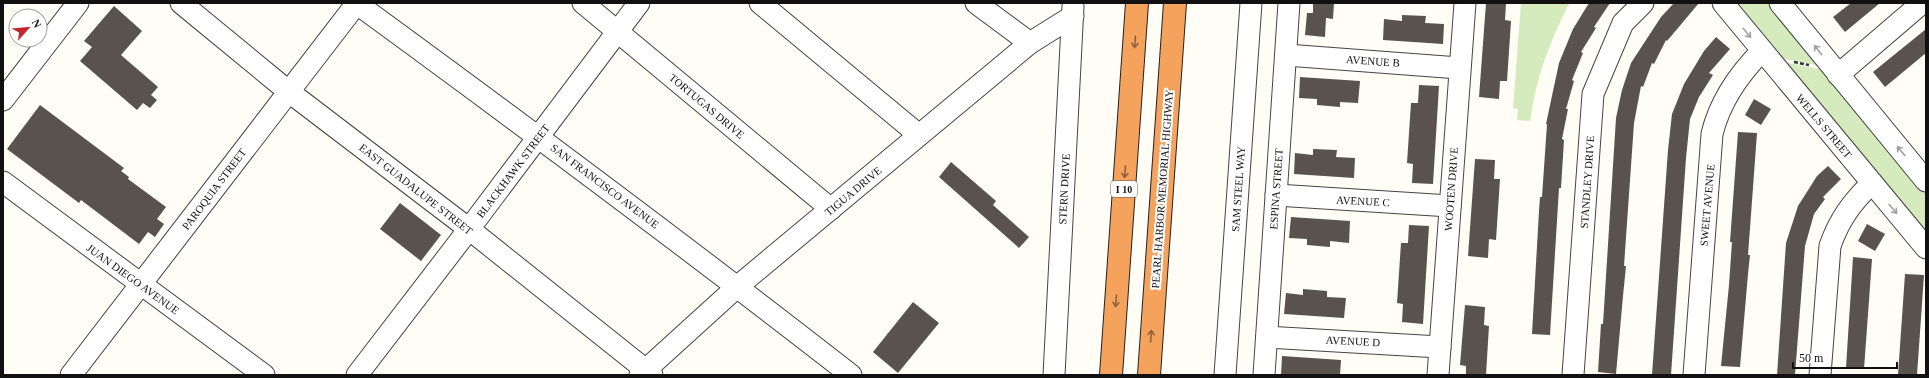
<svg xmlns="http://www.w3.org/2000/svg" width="1929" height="378" viewBox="0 0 1929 378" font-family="Georgia,serif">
  <rect width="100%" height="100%" fill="#fffdf5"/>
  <g fill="#d5ebbd">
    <path d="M1521,3L1569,4C1549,43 1536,78 1530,121L1517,120L1518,109L1513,108Z"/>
    <path d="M1736,3H1769L1820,66L1781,58Z"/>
    <path d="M1784,62L1824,70L1926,194V235Z"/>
  </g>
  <g fill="#5a524d">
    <path d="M1313,3H1334L1333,19L1326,18L1325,37L1305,35L1307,13H1313Z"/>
    <path d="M1486,3H1506L1505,20L1511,21L1507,81H1500L1499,99L1479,97Z"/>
    <path d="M1589,3H1610L1594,27L1596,28L1581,52L1583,53L1572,80L1574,81L1566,109H1568L1562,139L1564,140L1561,188H1559L1550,335L1532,334L1539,211L1540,197H1542L1547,124H1546L1559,63L1573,29Z"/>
    <path d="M1674,3H1699L1667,41L1666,40L1654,64L1652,63L1643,87L1641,86L1634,123L1624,266H1626L1623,296L1616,374L1598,372L1601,324H1603L1616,118L1622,90L1631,63L1661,17Z"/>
    <path d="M1851,3H1880L1845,32L1833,17Z"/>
    <path d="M114,6L142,31L121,55L158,87L151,95L157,100L150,108L143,103L137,110L80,61L92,47L84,41Z"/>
    <path d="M1402,15L1426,16L1425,23L1444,24L1443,44L1383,40L1384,19L1402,21Z"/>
    <path d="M1926,29V53L1885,87L1873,72Z"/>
    <path d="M1716,37L1730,49L1709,73L1713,75L1699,97L1690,119L1686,158L1671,375H1652L1668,150L1672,114L1684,84L1704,51Z"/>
    <path d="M1300,77L1360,81L1358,103L1340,102V107L1317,105V99L1299,98Z"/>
    <path d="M1419,85L1439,86L1433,184L1412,183L1413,164L1407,163L1411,103H1418Z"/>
    <path d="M1754,99L1771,109L1761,125L1745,115Z"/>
    <path d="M40,105L124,168L121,171L129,177L128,179L166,207L157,219L164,224L155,237L148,232L139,244L81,200L79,203L7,149Z"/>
    <path d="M1738,132L1757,133L1748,255H1750L1748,274L1740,367L1721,366L1729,285L1732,242H1730Z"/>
    <path d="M1313,149L1337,150L1336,157L1355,158L1354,178L1294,174L1295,153L1313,155Z"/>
    <path d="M1475,159L1495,160L1494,179H1500L1496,240L1489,239L1488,258L1468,256Z"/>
    <path d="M951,162L996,201L993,205L1029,237L1019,248L939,177Z"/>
    <path d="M1828,166L1841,179L1823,197L1825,199L1814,214L1805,246L1795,375H1777L1786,243L1798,206L1817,176Z"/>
    <path d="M400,203L441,235L421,261L380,229Z"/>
    <path d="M1291,217L1350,221L1349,243L1330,241V247L1307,245V239L1289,238Z"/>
    <path d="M1867,224L1885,234L1875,251L1858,241Z"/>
    <path d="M1409,225L1429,226L1423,324L1402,322L1403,304L1397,303L1401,243H1408Z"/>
    <path d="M1853,257L1872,259L1864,369L1846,368Z"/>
    <path d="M1905,274L1924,275L1917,375H1898Z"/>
    <path d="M1303,289L1327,291V297L1346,298L1344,318L1284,314L1286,293L1303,295Z"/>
    <path d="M913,302L939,323L898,373L873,352Z"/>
    <path d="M1465,305L1485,307L1484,325L1489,326L1486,375H1466V366L1460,365Z"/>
    <path d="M1282,356L1341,360L1340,375H1281Z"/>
  </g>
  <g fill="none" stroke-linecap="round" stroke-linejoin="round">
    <g stroke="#444" stroke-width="23">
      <g id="minor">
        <path d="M181,3L288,91L469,229L652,375"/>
        <path d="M356,3C523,125 688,248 851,375"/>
        <path d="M583,3L831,209"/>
        <path d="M760,3L919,135"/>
        <path d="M976,3L1030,43"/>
        <path d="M1723,3L1926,248"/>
        <path d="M1780,3L1926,181"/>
        <path d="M1286,55L1459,68"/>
        <path d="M1838,75L1922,3"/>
        <path d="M3,100L78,3"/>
        <path d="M3,182L264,375"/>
        <path d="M1276,195L1450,206"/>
        <path d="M1267,337L1440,347"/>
        <path d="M71,375L357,3"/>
        <path d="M357,375L469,229L639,3"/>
        <path d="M640,375L738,286L1030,43L1073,16"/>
        <path d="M1054,375L1073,6"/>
        <path d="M1225,375L1251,3"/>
        <path d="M1264,375L1289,3"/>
        <path d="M1438,375L1465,3"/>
        <path d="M1573,375L1593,94L1623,23L1643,3"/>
        <path d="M1694,375L1712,134C1720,101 1738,75 1762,51"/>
        <path d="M1820,375L1830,246C1839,220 1852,202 1872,183"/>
      </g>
    </g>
    <g stroke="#222" stroke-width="24">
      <g id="highway">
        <path d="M1111,375L1137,3"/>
        <path d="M1149,375L1175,3"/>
      </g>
    </g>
    <path stroke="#333" stroke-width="2.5" stroke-dasharray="4 2" stroke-linecap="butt" d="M1794,62L1809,65"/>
    <use href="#minor" stroke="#fff" stroke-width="21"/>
    <use href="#highway" stroke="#f5a25d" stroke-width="22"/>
  </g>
  <defs><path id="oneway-shaft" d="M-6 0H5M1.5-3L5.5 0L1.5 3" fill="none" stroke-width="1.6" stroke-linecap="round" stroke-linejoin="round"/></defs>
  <g stroke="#a0a0a0">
    <use href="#oneway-shaft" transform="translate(1747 33) rotate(51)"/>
    <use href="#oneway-shaft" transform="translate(1818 50) rotate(-129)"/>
    <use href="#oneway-shaft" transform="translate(1901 151) rotate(-130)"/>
    <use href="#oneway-shaft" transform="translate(1893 209) rotate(50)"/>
  </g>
  <g stroke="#8e613b">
    <use href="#oneway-shaft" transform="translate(1135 42) rotate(94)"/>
    <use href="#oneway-shaft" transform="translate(1125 172) rotate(94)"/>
    <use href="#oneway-shaft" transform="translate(1116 301) rotate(94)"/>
    <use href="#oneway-shaft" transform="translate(1151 336) rotate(-86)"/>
  </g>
  <g text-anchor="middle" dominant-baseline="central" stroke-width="4" stroke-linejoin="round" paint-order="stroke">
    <rect fill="#fff" stroke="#585858" stroke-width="1" x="1111" y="181" width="26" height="16" rx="3"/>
    <g font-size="10" font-weight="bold" fill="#111">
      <text x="1124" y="189">I 10</text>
    </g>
    <g font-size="11" fill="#111" stroke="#fff">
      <text transform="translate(1373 61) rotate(4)">AVENUE B</text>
      <text transform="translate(707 106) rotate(40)">TORTUGAS DRIVE</text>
      <text transform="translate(1824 126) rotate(50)">WELLS STREET</text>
      <text transform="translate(513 171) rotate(-53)">BLACKHAWK STREET</text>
      <text transform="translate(1587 182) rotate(-86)">STANDLEY DRIVE</text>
      <text transform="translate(605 186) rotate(37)">SAN FRANCISCO AVENUE</text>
      <text transform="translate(214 189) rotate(-53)">PAROQUIA STREET</text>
      <text transform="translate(416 189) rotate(38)">EAST GUADALUPE STREET</text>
      <text transform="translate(1064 189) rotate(-87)">STERN DRIVE</text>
      <text transform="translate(1162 189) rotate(-86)">PEARL HARBOR MEMORIAL HIGHWAY</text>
      <text transform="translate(1238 189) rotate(-86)">SAM STEEL WAY</text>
      <text transform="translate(1276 189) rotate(-86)">ESPINA STREET</text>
      <text transform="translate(1451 189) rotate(-86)">WOOTEN DRIVE</text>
      <text transform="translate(853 191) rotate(-40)">TIGUA DRIVE</text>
      <text transform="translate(1363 201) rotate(3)">AVENUE C</text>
      <text transform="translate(1707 205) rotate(-85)">SWEET AVENUE</text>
      <text transform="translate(133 279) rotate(36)">JUAN DIEGO AVENUE</text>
      <text transform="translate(1353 341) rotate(3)">AVENUE D</text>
    </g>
  </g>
  <rect width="1929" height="378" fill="none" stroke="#111111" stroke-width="8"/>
  <g transform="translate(28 28) rotate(63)"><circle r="19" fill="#ffffff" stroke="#a0a0a0"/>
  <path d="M0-3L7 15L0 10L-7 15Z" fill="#c4262e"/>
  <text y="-6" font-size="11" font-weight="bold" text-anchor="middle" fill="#111111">N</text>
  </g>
  <path d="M1793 362v6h104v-6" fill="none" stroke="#111111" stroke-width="2"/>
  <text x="1799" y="362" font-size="12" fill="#111111" stroke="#ffffff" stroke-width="3" paint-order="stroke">50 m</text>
</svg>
